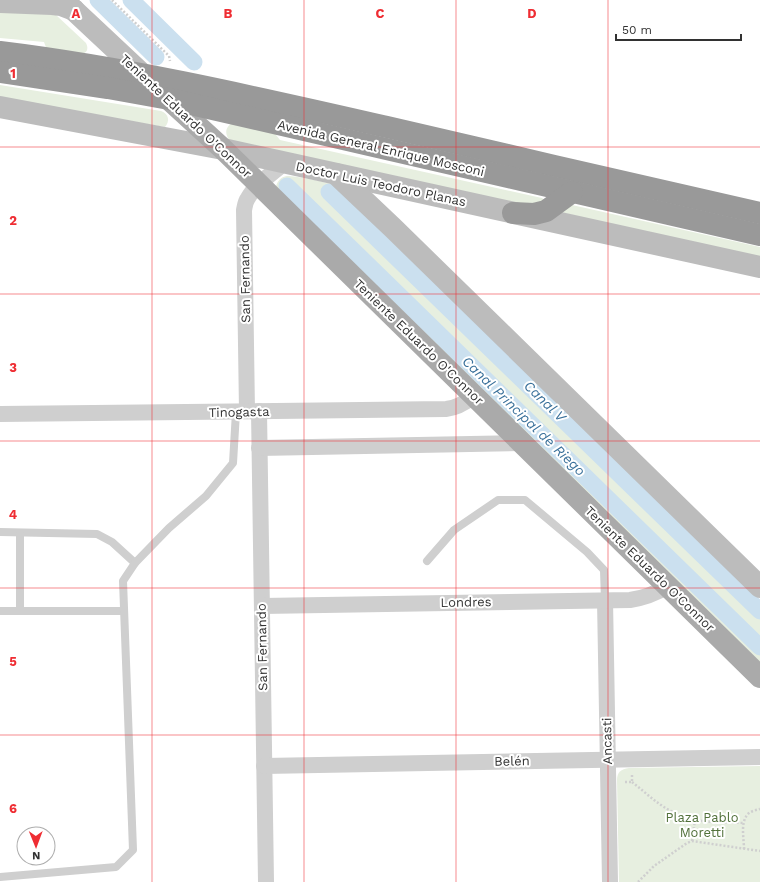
<svg xmlns="http://www.w3.org/2000/svg" width="760" height="882" viewBox="0 0 760 882" font-family="'Work Sans',sans-serif">
  <rect width="100%" height="100%" fill="#fff"/>
  <g fill="#e7efe0">
    <path d="M0,12H43L56,15L86,43C89,49 87,53 81,54L47,50L44,42L0,38Z"/>
    <path d="M0,85L161,111C169,114 170,121 165,127L0,101Z"/>
    <path d="M233,123L273,131L280,140L542,198L544,200L533,209L230,141C225,135 224,127 233,123Z"/>
    <path d="M287,176C296,176 328,182 336,186C336,187 341,190 341,190L760,600V665L276,187C277,181 281,177 287,176Z"/>
    <path d="M572,205L760,247V260L560,212Z"/>
    <path d="M760,766V882H619L617,780C617,772 621,769 629,768Z"/>
  </g>
  <g fill="none" stroke-linecap="round" stroke-linejoin="round">
    <g stroke="#cbe0ef" stroke-width="17">
      <path d="M98,0L156,57"/>
      <path d="M131,0L194,62"/>
      <path d="M287,186L760,647"/>
      <path d="M329,192L760,611"/>
    </g>
    <g stroke="#cfcfcf" stroke-width="2.5" stroke-dasharray="2 2" stroke-linecap="butt">
      <path d="M112,0L169,56L170,61"/>
      <path d="M625,782H632V774"/>
      <path d="M632,782C645,792 657,804 671,811C693,824 720,822 744,823"/>
      <path d="M692,841L695,820"/>
      <path d="M744,849C744,839 740,822 748,814C751,811 756,810 760,809"/>
      <path d="M638,882L654,866L687,843L692,841L760,851"/>
    </g>
    <g stroke="#cfcfcf" stroke-width="8">
      <path d="M0,532L97,534L112,542L135,563"/>
      <path d="M20,533V611"/>
      <path d="M427,561L454,530L498,500H525L587,552L604,570L605,600"/>
      <path d="M0,611H124"/>
      <path d="M0,877L116,867L133,850L123,581L135,563L169,528L206,496L233,463L236,412"/>
    </g>
    <g stroke="#cfcfcf" stroke-width="16">
      <path d="M247,411L244,210C245,206 245,202 248,198C255,185 273,173 284,163"/>
      <path d="M259,411L266,882"/>
      <path d="M0,414L446,409C457,408 465,403 474,396"/>
      <path d="M259,448L522,443"/>
      <path d="M605,600L610,882"/>
      <path d="M262,606L630,600C644,598 655,594 668,586"/>
      <path d="M264,766L760,757"/>
    </g>
    <g stroke="#bcbcbc" stroke-width="22">
      <path d="M63,0L141,73"/>
      <path d="M0,2L52,4L61,5L74,10"/>
      <path d="M0,107L223,149L760,267"/>
      <path d="M336,174L393,228L760,587"/>
    </g>
    <path stroke="#aaa" stroke-width="22" d="M163,94L223,149L760,677"/>
    <g stroke="#999" stroke-width="22">
      <path d="M0,52C131,68 259,98 387,127C511,156 636,185 760,213"/>
      <path d="M0,72L108,88L169,99L760,235"/>
      <path d="M513,213L534,214L546,211L572,192"/>
    </g>
  </g>
  <path fill="none" stroke="#ef2d33" stroke-width="1" stroke-opacity="0.55" d="M152,0V882M304,0V882M456,0V882M608,0V882M0,147H760M0,294H760M0,441H760M0,588H760M0,735H760"/>
  <g text-anchor="middle" dominant-baseline="central" stroke-width="4" stroke-linejoin="round" paint-order="stroke">
    <g font-size="13" fill="#323232" stroke="#fff">
      <text transform="translate(186 116) rotate(43)">Teniente Eduardo O'Connor</text>
      <text transform="translate(381 148) rotate(13)">Avenida General Enrique Mosconi</text>
      <text transform="translate(381 184) rotate(12)">Doctor Luis Teodoro Planas</text>
      <text transform="translate(245 279) rotate(-91)">San Fernando</text>
      <text transform="translate(419 342) rotate(44)">Teniente Eduardo O'Connor</text>
      <text transform="translate(239 412) rotate(-1)">Tinogasta</text>
      <text transform="translate(650 569) rotate(44)">Teniente Eduardo O'Connor</text>
      <text transform="translate(466 602) rotate(-1)">Londres</text>
      <text transform="translate(262 647) rotate(-91)">San Fernando</text>
      <text transform="translate(607 741) rotate(-91)">Ancasti</text>
      <text transform="translate(512 761) rotate(-1)">Belén</text>
    </g>
    <g font-size="13" fill="#52713b" stroke="#fff">
      <text x="702" y="817">Plaza Pablo<tspan x="702" dy="15">Moretti</tspan></text>
    </g>
    <g font-size="14" font-style="italic" fill="#39709a" stroke="#fff">
      <text transform="translate(545 401) rotate(44)">Canal V</text>
      <text transform="translate(524 416) rotate(44)">Canal Principal de Riego</text>
    </g>
  </g>
  <g font-size="13" text-anchor="middle" font-weight="bold" fill="#ef2d33" stroke="#fff" stroke-width="4" stroke-linejoin="round" paint-order="stroke">
    <text x="76" y="18">A</text>
    <text x="228" y="18">B</text>
    <text x="380" y="18">C</text>
    <text x="532" y="18">D</text>
    <text x="13" y="78">1</text>
    <text x="13" y="225">2</text>
    <text x="13" y="372">3</text>
    <text x="13" y="519">4</text>
    <text x="13" y="666">5</text>
    <text x="13" y="813">6</text>
  </g>
  <g transform="translate(36 846) rotate(179)"><circle r="19" fill="#ffffff" stroke="#adadad"/>
  <path d="M0-3L7 15L0 10L-7 15Z" fill="#ef2d33"/>
  <text y="-6" font-size="11" font-weight="bold" text-anchor="middle" fill="#323232">N</text>
  </g>
  <path d="M616 34v6h125v-6" fill="none" stroke="#323232" stroke-width="2"/>
  <text x="622" y="34" font-size="12" fill="#323232" stroke="#ffffff" stroke-width="3" paint-order="stroke">50 m</text>
</svg>
